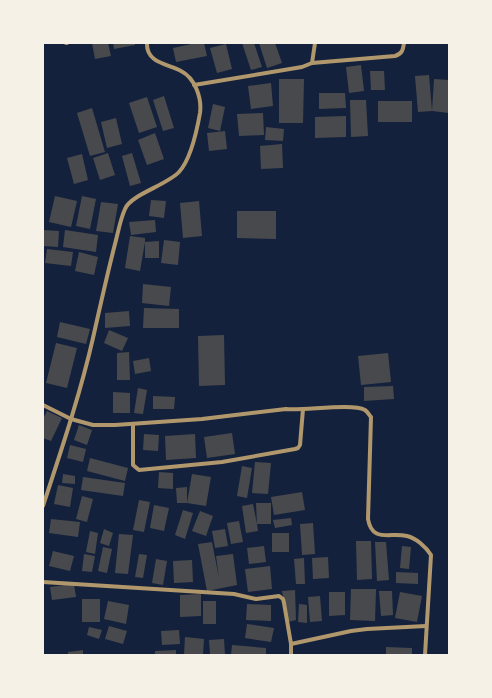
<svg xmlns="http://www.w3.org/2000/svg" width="492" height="698" viewBox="0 0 492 698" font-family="Georgia,serif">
  <rect width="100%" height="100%" fill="#14213d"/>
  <g fill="#48494c">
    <path d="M92,43H108L111,56L95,59Z"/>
    <path d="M113,43H135V45L114,49Z"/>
    <path d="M196,43H204L207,56L176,62L173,48Z"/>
    <path d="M242,43H254L262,67L251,70Z"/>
    <path d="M259,43H275L282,63L267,68Z"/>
    <path d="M226,44L232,69L217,73L210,48Z"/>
    <path d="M361,65L364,91L349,93L346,67Z"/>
    <path d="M370,71H384L385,90H371Z"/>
    <path d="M429,75L432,111L418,112L415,76Z"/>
    <path d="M279,79H304L303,123H279Z"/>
    <path d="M434,79L449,80V113L432,111Z"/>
    <path d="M271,83L273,106L251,109L248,86Z"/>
    <path d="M319,93H345L346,108L319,109Z"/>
    <path d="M164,96L174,128L163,131L153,100Z"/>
    <path d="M147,97L157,127L139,133L129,103Z"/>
    <path d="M350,100H366L368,136L351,137Z"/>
    <rect x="378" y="101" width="34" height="21"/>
    <path d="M213,104L225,107L220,131L208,128Z"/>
    <path d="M92,108L105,152L90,156L77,113Z"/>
    <path d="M263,113L264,135L239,136L237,114Z"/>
    <path d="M346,116V137L315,138V117Z"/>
    <path d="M116,118L122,144L107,148L101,122Z"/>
    <path d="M266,127L284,129L283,141L265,140Z"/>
    <path d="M225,131L227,149L209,151L207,133Z"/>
    <path d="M155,133L164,159L147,165L138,140Z"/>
    <path d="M282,144L283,168L261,169L260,146Z"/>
    <path d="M108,153L115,175L100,180L93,158Z"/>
    <path d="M132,153L141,183L130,186L122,156Z"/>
    <path d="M82,154L88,180L74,184L67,158Z"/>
    <path d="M55,196L77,201L71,227L49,222Z"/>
    <path d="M82,196L96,199L90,229L76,226Z"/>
    <path d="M151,200L166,201L164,218L149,216Z"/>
    <path d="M199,201L202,236L183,238L180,203Z"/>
    <path d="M101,202L118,204L113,233L96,231Z"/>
    <path d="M237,211H276V239L237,238Z"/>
    <path d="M155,220L156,232L131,235L129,222Z"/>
    <path d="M43,230L59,231L58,247L43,246Z"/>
    <path d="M65,230L98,235L96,252L63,247Z"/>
    <path d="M130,236L145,238V242L159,241V258H145V242L140,271L125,268Z"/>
    <path d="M164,240L180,242L178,265L161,263Z"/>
    <path d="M47,249L73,252L71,266L45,263Z"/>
    <path d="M79,252L98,257L94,275L75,271Z"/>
    <path d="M143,284L171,287L169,306L142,303Z"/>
    <path d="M144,308L179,309V328H143Z"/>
    <path d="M129,311L130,326L105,328V313Z"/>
    <path d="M60,322L90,329L86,344L57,337Z"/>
    <path d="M109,330L128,338L122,351L104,343Z"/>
    <path d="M224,335L225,385L199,386L198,336Z"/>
    <path d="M56,343L77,348L67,388L46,383Z"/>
    <path d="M129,352L130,380H117V353Z"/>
    <path d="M388,353L391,382L361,385L358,356Z"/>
    <path d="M149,358L151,371L135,374L133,361Z"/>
    <path d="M393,386L394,399L364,401V387Z"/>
    <path d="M138,388L147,390L143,414L134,413Z"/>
    <path d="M113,392L130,393V413H113Z"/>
    <path d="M153,396L175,397L174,409H153Z"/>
    <path d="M47,411L62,418L51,441L43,438V419Z"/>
    <path d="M79,425L92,430L87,445L74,440Z"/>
    <path d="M232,433L235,454L207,458L204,437Z"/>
    <path d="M144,434L159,435L158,451L143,450Z"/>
    <path d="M195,434L196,458L166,460L165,436Z"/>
    <path d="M70,445L86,449L83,462L67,458Z"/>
    <path d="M90,458L128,468L125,481L87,471Z"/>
    <path d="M255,462L271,463L268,494L252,493Z"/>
    <path d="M242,466L252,468L247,498L237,496Z"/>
    <path d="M159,472L173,473V489L158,488Z"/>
    <path d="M63,474L75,476V484L62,483Z"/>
    <path d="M192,474L211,477L206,506L187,503Z"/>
    <path d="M83,477L125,483L123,496L81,490Z"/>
    <path d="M58,485L73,488L70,507L54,504Z"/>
    <path d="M187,487V503H177L176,488Z"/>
    <path d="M302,492L305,510L274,515L271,497Z"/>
    <path d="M82,496L93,499L87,522L76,519Z"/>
    <path d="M139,500L150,502L144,532L133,530Z"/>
    <path d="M256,503H271V524H257L258,531L246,533L242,506L253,504L257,524Z"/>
    <path d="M154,505L169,508L164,531L150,528Z"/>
    <path d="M183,510L193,513L185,539L175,535Z"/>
    <path d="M200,511L213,516L206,536L192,531Z"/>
    <path d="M291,518L292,525L275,528L273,520Z"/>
    <path d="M51,519L80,522L78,537L49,533Z"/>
    <path d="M239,521L243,542L231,544L227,523Z"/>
    <path d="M313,523L315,554L302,555L300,524Z"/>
    <path d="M104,529L113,533L109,546L100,543Z"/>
    <path d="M225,529L228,546L215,548L212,531Z"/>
    <path d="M90,531L98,533L95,554L86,552Z"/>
    <rect x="272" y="533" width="17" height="19"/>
    <path d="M119,534L133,535L128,574L115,573Z"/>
    <path d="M356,541H371L372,579L357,580Z"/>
    <path d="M212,542L219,578L216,556L233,554L237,585L207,591L198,544Z"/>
    <path d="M375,542H386L389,580L377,581Z"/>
    <path d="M264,546L266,562L249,564L247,548Z"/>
    <path d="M402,546L411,547L409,569L400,568Z"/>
    <path d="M103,547L112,549L107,573L98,571Z"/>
    <path d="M53,551L74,556L70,571L49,566Z"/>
    <path d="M84,554L95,556L92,572L82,571Z"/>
    <path d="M139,554L147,555L143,578L135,577Z"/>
    <path d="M328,557L329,578L313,579L312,558Z"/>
    <path d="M304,558L305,584H296L294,559Z"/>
    <path d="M156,559L167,561L163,585L152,583Z"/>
    <path d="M192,560L193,582L174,583L173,561Z"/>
    <path d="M270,566L272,589L248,592L245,569Z"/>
    <path d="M396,572L418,573V584L396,583Z"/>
    <path d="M74,584L76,597L52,600L50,587Z"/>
    <path d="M351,589H376L375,621L350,620Z"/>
    <path d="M295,590L296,620L288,622L282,591Z"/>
    <path d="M379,591H392L393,615L381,616Z"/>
    <path d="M329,592H345V615L329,616Z"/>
    <path d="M400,592L422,596L417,622L395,618Z"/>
    <path d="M201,594V616L180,617V595Z"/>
    <path d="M320,596L322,621L310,622L308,597Z"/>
    <rect x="82" y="599" width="18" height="23"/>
    <path d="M108,601L129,605L126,624L104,619Z"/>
    <rect x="203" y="601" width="13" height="23"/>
    <path d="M247,604L271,605V621L246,620Z"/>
    <path d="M299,604L307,605V623L298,622Z"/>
    <path d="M247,624L274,628L271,642L245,638Z"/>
    <path d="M109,626L127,631L123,644L105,639Z"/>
    <path d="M89,627L102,630L99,639L87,635Z"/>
    <path d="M179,630L180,644L162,645L161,631Z"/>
    <path d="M185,637L204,639L203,655H184Z"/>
    <path d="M224,639L225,655H210L209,640Z"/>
    <path d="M232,645L266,648V655H231Z"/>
    <path d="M386,647L412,648V655H386Z"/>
    <path d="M83,650V655H68V652Z"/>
    <path d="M176,650V655H155V651Z"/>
  </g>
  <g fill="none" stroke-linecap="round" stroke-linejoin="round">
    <g stroke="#b1986c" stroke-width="4">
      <path d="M66,43H67"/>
      <path d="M312,63L395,56C402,54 403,50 404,43"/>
      <path d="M194,85L302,67L312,63L315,43"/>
      <path d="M43,405L71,419L93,425H115L202,419L286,409C303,411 352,403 365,410C368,412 369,415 371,417L368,519C372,543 390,532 407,536C416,538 426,547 431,555L425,655"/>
      <path d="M133,424V465L139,470L222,462L295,449L298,448L300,445L303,409"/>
      <path d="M43,506C61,451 80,395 93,338C100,307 107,275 115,244C118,233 120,220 125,209C130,195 167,185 179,172C191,159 197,130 200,113C202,98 195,78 181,71C168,64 146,63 147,43"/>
      <path d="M43,582L234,594L256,599L279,596L283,599L284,603L291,644L351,631L367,629L426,626"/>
      <path d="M291,655V644"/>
    </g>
  </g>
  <rect width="492" height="698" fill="none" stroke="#f6f1e7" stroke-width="88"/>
</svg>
